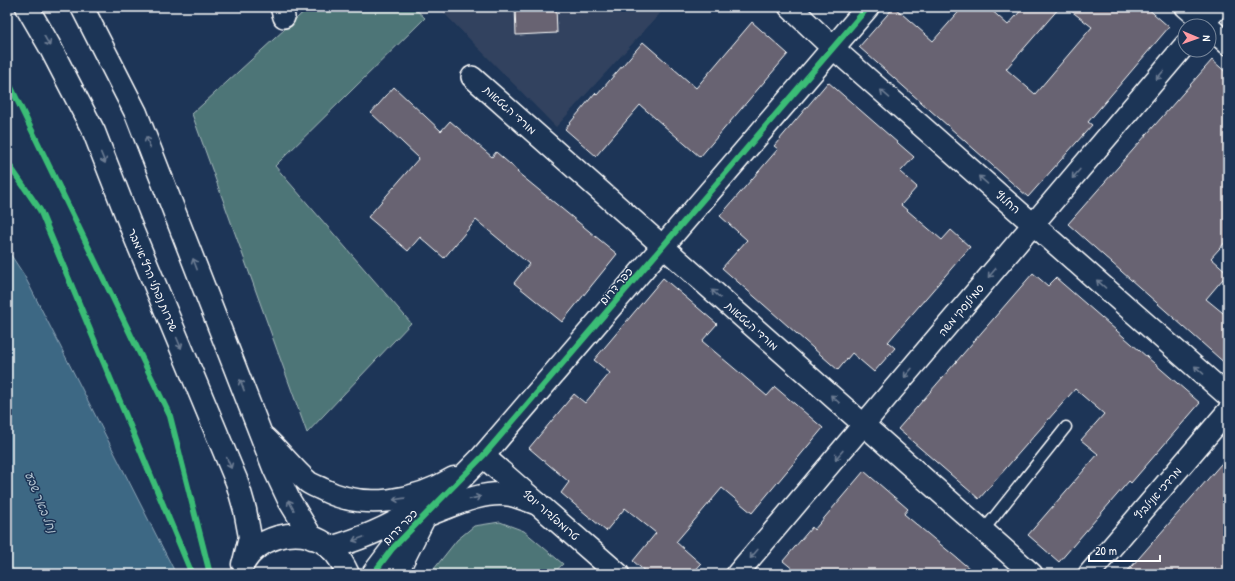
<svg xmlns="http://www.w3.org/2000/svg" width="1235" height="581" viewBox="0 0 1235 581" font-family="'Patrick Hand','Playpen Sans Hebrew',sans-serif">
  <rect width="100%" height="100%" fill="#1d3557"/>
  <filter id="ink" filterUnits="userSpaceOnUse"><feTurbulence type="fractalNoise" baseFrequency=".025" numOctaves="2"/><feDisplacementMap in="SourceGraphic" scale="8" xChannelSelector="R" yChannelSelector="G"/><feConvolveMatrix kernelMatrix="1 2 1 2 8 2 1 2 1" color-interpolation-filters="sRGB"/></filter>
  <g filter="url(#ink)">
    <path fill="#33435f" d="M438,7H666L556,127Z"/>
    <g fill="#4e7477" stroke="#a6babb">
      <path d="M309,7H413L425,18L275,166L411,323L307,433L192,114Z"/>
      <path d="M500,522L524,531L563,564L552,574H430L457,540L474,526Z"/>
    </g>
    <path fill="#3d6784" stroke="#8ba4b5" d="M7,249L24,275L176,574H7Z"/>
    <g fill="#676472" stroke="#fff">
      <path d="M515,7H556L557,33L516,35Z"/>
      <path d="M894,7L933,41L963,7H988L1008,25L1024,7H1060L1006,69L1035,94L1092,27L1066,7H1146L1169,27L1088,122L1092,125L1028,197L859,47Z"/>
      <path d="M752,22L788,54L700,157L640,105L596,156L565,129L595,93L597,95L643,42L696,88Z"/>
      <path d="M1212,60L1228,74V239L1211,258L1228,273L1206,299L1228,317V366L1068,224Z"/>
      <path d="M828,82L914,157L900,172L917,187L901,205L942,240L951,230L970,247L888,342L895,348L874,372L852,353L838,370L722,268L747,240L720,216L778,149L774,146Z"/>
      <path d="M394,87L441,131L450,121L492,157L496,152L518,171L517,172L617,254L562,322L514,283L529,264L476,220L444,258L420,237L408,251L368,217L419,158L371,113Z"/>
      <path d="M1033,273L1048,286L1056,278L1200,403L1131,483L1129,481L1059,562L1028,535L1098,454L1081,440L1104,414L1075,389L979,499L898,429Z"/>
      <path d="M663,278L717,324L702,341L767,396L775,387L823,428L752,513L722,488L676,542L701,564L692,574H648L633,561L656,533L625,508L606,531L561,493L569,482L529,448L574,394L585,403L610,373L594,360Z"/>
      <path d="M1228,456V574H1125Z"/>
      <path d="M864,471L908,509L904,514L976,574H799L783,561L812,527L814,530Z"/>
    </g>
    <g fill="none" stroke-linecap="round" stroke-linejoin="round">
      <g stroke="#fff" stroke-width="13">
        <path id="lane" d="M983,531L1066,427"/>
      </g>
      <g stroke="#fff" stroke-width="24">
        <g id="street">
          <path d="M281,7L284,17"/>
          <path d="M1186,7L1208,26"/>
          <path d="M1201,26L1218,7"/>
          <path d="M1209,27L1228,44"/>
          <path d="M833,48L1228,396"/>
          <path d="M472,77L1032,574"/>
          <path d="M737,574L1185,45"/>
          <path d="M1089,574L1228,411"/>
        </g>
      </g>
      <g stroke="#fff" stroke-width="25">
        <g id="secondary">
          <path d="M27,7L49,45L94,132L133,232L237,482L245,510L250,537L244,562"/>
          <path d="M82,7L136,113L274,468L289,500L312,538"/>
          <path d="M790,7L833,48"/>
          <path d="M265,438C280,452 293,469 308,482C312,485 318,487 322,489C363,511 416,501 454,478"/>
          <path d="M483,456L618,574"/>
          <path d="M330,548C364,538 397,525 424,503"/>
          <path d="M243,564C258,537 295,527 321,541C334,548 342,561 348,574"/>
          <path d="M373,574L392,549L483,456L868,7"/>
          <path d="M396,574L425,516C452,506 482,490 511,495C520,497 529,501 538,504"/>
        </g>
      </g>
      <use href="#lane" stroke="#1d3557" stroke-width="10"/>
      <use href="#street" stroke="#1d3557" stroke-width="21"/>
      <use href="#secondary" stroke="#1d3557" stroke-width="22"/>
      <g stroke="#1d3557" stroke-width="8">
        <g id="cycleway">
          <path d="M7,79L170,416L210,574"/>
          <path d="M7,162L40,210L192,574"/>
          <path d="M373,574L392,549L483,456L868,7"/>
        </g>
      </g>
      <use href="#cycleway" stroke="#3abd76" stroke-width="6"/>
    </g>
    <defs><path id="oneway-shaft" d="M-6 0H5M1.5-3L5.5 0L1.5 3" fill="none" stroke-width="1.6" stroke-linecap="round" stroke-linejoin="round"/></defs>
    <g stroke="#6c7c92">
      <use href="#oneway-shaft" transform="translate(47 41) rotate(61)"/>
      <use href="#oneway-shaft" transform="translate(1160 75) rotate(130)"/>
      <use href="#oneway-shaft" transform="translate(885 94) rotate(-139)"/>
      <use href="#oneway-shaft" transform="translate(148 142) rotate(-111)"/>
      <use href="#oneway-shaft" transform="translate(103 158) rotate(68)"/>
      <use href="#oneway-shaft" transform="translate(1076 174) rotate(130)"/>
      <use href="#oneway-shaft" transform="translate(983 180) rotate(-139)"/>
      <use href="#oneway-shaft" transform="translate(195 264) rotate(-111)"/>
      <use href="#oneway-shaft" transform="translate(992 273) rotate(130)"/>
      <use href="#oneway-shaft" transform="translate(1101 284) rotate(-139)"/>
      <use href="#oneway-shaft" transform="translate(716 294) rotate(-138)"/>
      <use href="#oneway-shaft" transform="translate(179 343) rotate(67)"/>
      <use href="#oneway-shaft" transform="translate(1199 370) rotate(-139)"/>
      <use href="#oneway-shaft" transform="translate(908 373) rotate(130)"/>
      <use href="#oneway-shaft" transform="translate(242 385) rotate(-111)"/>
      <use href="#oneway-shaft" transform="translate(835 399) rotate(-138)"/>
      <use href="#oneway-shaft" transform="translate(839 455) rotate(130)"/>
      <use href="#oneway-shaft" transform="translate(229 463) rotate(67)"/>
      <use href="#oneway-shaft" transform="translate(475 498) rotate(-13)"/>
      <use href="#oneway-shaft" transform="translate(399 499) rotate(172)"/>
      <use href="#oneway-shaft" transform="translate(291 505) rotate(-119)"/>
      <use href="#oneway-shaft" transform="translate(358 539) rotate(160)"/>
      <use href="#oneway-shaft" transform="translate(754 554) rotate(130)"/>
    </g>
  </g>
  <g text-anchor="middle" dominant-baseline="central" stroke-width="3" stroke-linejoin="round" paint-order="stroke">
    <g font-size="11" fill="#fff" stroke="#1d3557">
      <text transform="translate(510 110) rotate(42)">מורדי הגטאות</text>
      <text transform="translate(1008 202) rotate(41)">החלוץ</text>
      <text transform="translate(153 280) rotate(67)">שדרות נפתלי הרץ אימבר</text>
      <text transform="translate(616 286) rotate(-49)">כפר דרום</text>
      <text transform="translate(961 310) rotate(-50)">סמילנסקי משה</text>
      <text transform="translate(752 326) rotate(42)">מורדי הגטאות</text>
      <text transform="translate(1158 493) rotate(-49)">מרדכי אנילביץ</text>
      <text transform="translate(551 515) rotate(41)">טרומפלדור יוסף</text>
      <text transform="translate(400 527) rotate(-46)">כפר דרום</text>
    </g>
    <g font-size="12" font-style="italic" fill="#b1c2ce" stroke="#1d3557">
      <text transform="translate(41 502) rotate(68)">נחל באר שבע</text>
    </g>
  </g>
  <rect width="1235" height="581" fill="none" stroke="#1d3557" stroke-width="24"/>
  <rect x="12" y="12" width="1211" height="557" fill="none" stroke="#fff" stroke-width="1.5" filter="url(#ink)"/>
  <g transform="translate(1197 38) rotate(92)"><circle r="19" fill="#1d3557" stroke="#77869a"/>
  <path d="M0-3L7 15L0 10L-7 15Z" fill="#ff9aa2"/>
  <text y="-6" font-size="11" font-weight="bold" text-anchor="middle" fill="#ffffff">N</text>
  </g>
  <path d="M1089 555v6h71v-6" fill="none" stroke="#ffffff" stroke-width="2"/>
  <text x="1095" y="555" font-size="12" fill="#ffffff" stroke="#1d3557" stroke-width="3" paint-order="stroke">20 m</text>
</svg>
